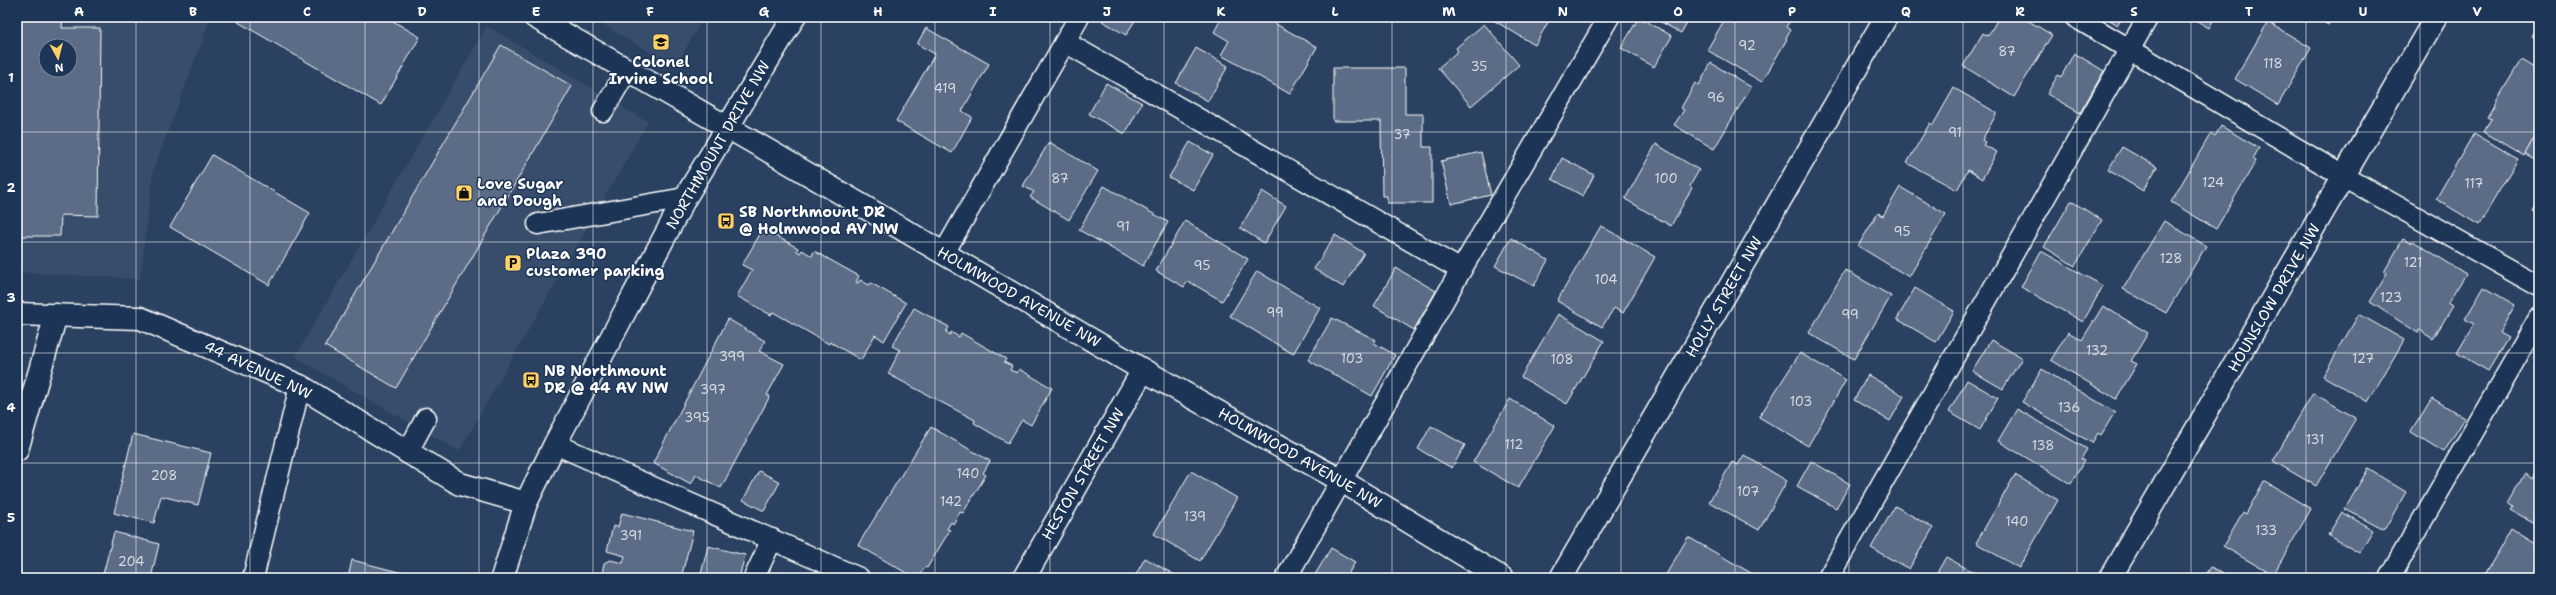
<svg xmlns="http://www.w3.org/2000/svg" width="2556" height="595" viewBox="0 0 2556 595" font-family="'Shantell Sans',sans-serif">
  <rect width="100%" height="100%" fill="#2a4161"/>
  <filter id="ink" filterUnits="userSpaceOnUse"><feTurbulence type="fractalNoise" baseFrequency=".025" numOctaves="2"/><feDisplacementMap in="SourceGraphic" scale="8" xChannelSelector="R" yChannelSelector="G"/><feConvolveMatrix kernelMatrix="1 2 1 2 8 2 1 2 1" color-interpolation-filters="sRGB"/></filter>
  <g filter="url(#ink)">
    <g fill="#394e6c" fill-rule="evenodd">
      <path d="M17,17H211L153,171L140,279L17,272ZM46,46H70V70H46Z"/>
      <path d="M590,17H704L675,67Z"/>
      <path d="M487,26L648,122L459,451L295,357Z"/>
    </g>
    <g fill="#5b6c86" stroke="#fff" fill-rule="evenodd">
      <path d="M17,17H63L62,28H100L98,216L61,215L60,236H17ZM46,46H70V70H46Z"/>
      <path d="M241,17H386L420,37L381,105L238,22Z"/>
      <path d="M1105,17H1137L1126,35L1102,21Z"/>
      <path d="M1222,17H1263L1317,47L1290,94L1221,55L1229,41L1214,32Z"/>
      <path d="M1488,17H1551L1535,45Z"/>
      <path d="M1639,17L1672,36L1654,67L1621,48Z"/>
      <path d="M1652,17H1690L1681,33Z"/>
      <path d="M1726,17H1792L1786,27L1790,30L1786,38L1787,39L1762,82L1707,50Z"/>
      <path d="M1999,17H2022L2052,35L2014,97L1963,66L1983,33L1988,36Z"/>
      <path d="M2105,17H2122L2118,25Z"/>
      <path d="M2190,17H2215L2209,28Z"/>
      <path d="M2315,17H2332L2328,25Z"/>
      <path d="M2268,22L2311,48L2278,105L2235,79Z"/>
      <path d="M2539,23V40L2531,36Z"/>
      <path d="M1484,24L1519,65L1471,106L1438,68L1458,51L1456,48Z"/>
      <path d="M926,28L989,64L962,111L972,117L952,153L896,121L935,54L917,44Z"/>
      <path d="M501,45L572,86L396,388L325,346Z"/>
      <path d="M1196,48L1228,66L1208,101L1176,83Z"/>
      <path d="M2074,53L2104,71L2080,113L2047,94L2058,75L2061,77Z"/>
      <path d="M2521,60L2539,71V129L2524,156L2484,132L2491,119L2487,117Z"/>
      <path d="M1711,63L1751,87L1714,149L1674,125L1684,110L1681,108L1695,83L1699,85Z"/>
      <path d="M1333,68H1405V114H1423V147H1432V203H1387V196H1382L1381,121H1333Z"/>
      <path d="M1106,83L1142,103L1125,134L1089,114Z"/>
      <path d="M1954,88L1997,113L1982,140L1985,142L1983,145L1997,152L1982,179L1968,170L1957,190L1907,163L1930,123L1933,125Z"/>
      <path d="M2221,126L2259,148L2253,159L2256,161L2216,229L2171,202L2211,133L2215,136Z"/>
      <path d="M2539,129V162L2525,154Z"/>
      <path d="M2474,133L2518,159L2479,225L2436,199Z"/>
      <path d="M1049,142L1098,171L1069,220L1030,197L1034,192L1023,186Z"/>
      <path d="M1190,142L1213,155L1193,190L1169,177Z"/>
      <path d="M1656,144L1699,170L1690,186L1692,188L1671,226L1625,199Z"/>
      <path d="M2122,147L2157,167L2143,191L2108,170Z"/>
      <path d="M1481,152L1491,195L1451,204L1441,161Z"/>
      <path d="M212,155L310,213L269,285L170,227Z"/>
      <path d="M1562,158L1594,175L1583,196L1552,179Z"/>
      <path d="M1104,186L1168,222L1143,266L1079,230Z"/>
      <path d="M1900,187L1946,214L1909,277L1858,246L1878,213L1883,216Z"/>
      <path d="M1262,191L1286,206L1264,243L1240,228Z"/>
      <path d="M2071,201L2102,220L2075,266L2044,247Z"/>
      <path d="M2539,201V215L2533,211Z"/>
      <path d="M1185,221L1248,259L1222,301L1188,281L1184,287L1156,271Z"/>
      <path d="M2164,221L2206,246L2166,313L2123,289Z"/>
      <path d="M1601,226L1655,257L1623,313L1614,308L1602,327L1557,301Z"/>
      <path d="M763,229L798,248L797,251L800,253L802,250L812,256L814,251L859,276L856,282L858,283L860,280L869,285L871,283L906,303L884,341L875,335L861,360L830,342L829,344L773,312L771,315L737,296L752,270L742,265Z"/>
      <path d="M1335,235L1364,253L1343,287L1314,269Z"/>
      <path d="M1511,238L1548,260L1534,286L1495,266Z"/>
      <path d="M2403,239L2411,243L2413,241L2466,274L2448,303L2453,306L2433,339L2419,330L2418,333L2370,302L2387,274L2384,272Z"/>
      <path d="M2041,251L2103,286L2083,322L2021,287Z"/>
      <path d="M1396,268L1436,291L1414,330L1374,306Z"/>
      <path d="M1845,270L1891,296L1854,359L1809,333Z"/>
      <path d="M1257,271L1320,308L1293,354L1230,316Z"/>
      <path d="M2484,287L2515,305L2499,333L2508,338L2488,371L2457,353L2474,324L2465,319Z"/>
      <path d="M1915,288L1954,311L1936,342L1897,319Z"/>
      <path d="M2103,306L2148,333L2131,361L2137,364L2116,399L2051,360L2068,332L2082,340Z"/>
      <path d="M914,308L949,327L946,332L950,335L951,332L959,337L961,333L1006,359L1004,362L1012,366L1010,370L1017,373L1019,369L1052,388L1031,425L1022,420L1008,443L974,423L975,420L888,374L900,350L892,346Z"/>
      <path d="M1558,314L1604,341L1567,404L1521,377Z"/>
      <path d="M2359,314L2404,340L2368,402L2323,376Z"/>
      <path d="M1332,318L1376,340L1374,343L1395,355L1372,396L1308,360Z"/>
      <path d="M728,319L765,341L759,351L784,364L767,395L770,396L721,488L696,475L691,484L653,463Z"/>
      <path d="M1991,340L2022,358L2003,389L1972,371Z"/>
      <path d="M1800,353L1846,380L1808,446L1759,417Z"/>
      <path d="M2042,369L2115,412L2101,435L2098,433L2092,443L2022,402Z"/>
      <path d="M1868,375L1904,396L1890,421L1854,400Z"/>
      <path d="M1967,380L1998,398L1980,430L1949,412Z"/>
      <path d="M2313,393L2356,418L2316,486L2273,461Z"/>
      <path d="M2432,398L2465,418L2444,452L2411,432Z"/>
      <path d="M1510,399L1555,426L1518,488L1473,462Z"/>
      <path d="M2017,409L2087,449L2081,459L2084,461L2071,484L1998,441Z"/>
      <path d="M1431,426L1465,445L1452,468L1418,449Z"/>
      <path d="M931,427L990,461L983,473L986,475L963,513L960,512L953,524L951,522L947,529L950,530L927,568L925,567L918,578H915L858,545Z"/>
      <path d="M133,434L211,453L198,505L161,496L154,523L114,513Z"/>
      <path d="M1744,455L1787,481L1759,530L1709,502L1732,462L1738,465Z"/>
      <path d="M1811,461L1850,484L1836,508L1797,486Z"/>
      <path d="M2539,463V526L2511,510L2514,506L2508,503L2525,473L2531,478Z"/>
      <path d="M2368,469L2406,492L2384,530L2345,509Z"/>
      <path d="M759,471L780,482L764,511L743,500Z"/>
      <path d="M1191,471L1237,498L1200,561L1154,534Z"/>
      <path d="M2015,475L2058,500L2019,568L1976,543Z"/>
      <path d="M2264,481L2311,509L2273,575L2223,546L2243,512L2246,514Z"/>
      <path d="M1895,506L1933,528L1909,569L1871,548Z"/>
      <path d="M2342,512L2373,530L2359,553L2328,535Z"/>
      <path d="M622,513L693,531L681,578H601L604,563L610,560L623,563L625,556L607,551L613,526L618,527Z"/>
      <path d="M2511,529L2539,546V578H2483Z"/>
      <path d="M114,532L159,544L151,578H102Z"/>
      <path d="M1688,537L1758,577L1757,578H1664Z"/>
      <path d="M708,546L745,555L739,578H700Z"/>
      <path d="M1331,548L1355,562L1346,578H1313Z"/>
      <path d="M1946,557L1984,578H1934Z"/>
      <path d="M1145,558L1180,578H1131H1134Z"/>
      <path d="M352,560L414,576L413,578H348Z"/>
      <path d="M2211,567L2230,578H2204Z"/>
      <path d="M779,572L806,578H778Z"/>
    </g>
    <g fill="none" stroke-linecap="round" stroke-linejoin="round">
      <g stroke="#fff" stroke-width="23">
        <g id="service">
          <path d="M1079,17L1065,42L1461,270"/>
          <path d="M2075,17L2345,177L2539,286"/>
          <path d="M603,111L627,70"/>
          <path d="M538,224L685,198"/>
          <path d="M944,253L1065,42"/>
          <path d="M555,444L859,578"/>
          <path d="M407,453L426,418"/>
          <path d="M253,578L300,386"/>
          <path d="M754,578L772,539"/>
          <path d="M1286,578L1461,270L1609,17"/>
          <path d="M1828,578L2148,17"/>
          <path d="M2389,578L2539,318"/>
        </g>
      </g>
      <g stroke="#fff" stroke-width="25">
        <g id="minor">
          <path d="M535,17L774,154L1143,370L1342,481L1502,578"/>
          <path d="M17,314L140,318L300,386L460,484L526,503"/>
          <path d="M17,450L56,315"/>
          <path d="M1024,578L1143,370"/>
          <path d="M1561,578L1886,17"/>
          <path d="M2110,578L2436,17"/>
        </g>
      </g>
      <g stroke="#fff" stroke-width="25">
        <path id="tertiary" d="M502,578L526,503L555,444L685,198L794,17"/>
      </g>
      <use href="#service" stroke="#1d3557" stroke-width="20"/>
      <use href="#minor" stroke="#1d3557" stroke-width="22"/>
      <use href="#tertiary" stroke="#1d3557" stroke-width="22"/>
    </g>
  </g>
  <path fill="none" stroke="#fff" stroke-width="1" stroke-opacity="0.55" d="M136,17V578M250,17V578M365,17V578M479,17V578M593,17V578M707,17V578M821,17V578M935,17V578M1050,17V578M1164,17V578M1278,17V578M1392,17V578M1506,17V578M1621,17V578M1735,17V578M1849,17V578M1963,17V578M2077,17V578M2191,17V578M2306,17V578M2420,17V578M17,132H2539M17,242H2539M17,353H2539M17,463H2539"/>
  <defs>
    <g id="school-square" transform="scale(0.9)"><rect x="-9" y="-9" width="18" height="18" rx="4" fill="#ffd166" stroke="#1d3557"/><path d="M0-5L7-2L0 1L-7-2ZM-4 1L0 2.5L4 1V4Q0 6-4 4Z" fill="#111"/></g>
    <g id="shop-square" transform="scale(0.9)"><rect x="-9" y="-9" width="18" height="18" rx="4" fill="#ffd166" stroke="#1d3557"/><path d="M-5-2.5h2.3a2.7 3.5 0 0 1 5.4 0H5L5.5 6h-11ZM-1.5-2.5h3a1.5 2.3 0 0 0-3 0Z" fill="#111"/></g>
    <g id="bus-square" transform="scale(0.9)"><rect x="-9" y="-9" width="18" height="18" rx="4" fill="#ffd166" stroke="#1d3557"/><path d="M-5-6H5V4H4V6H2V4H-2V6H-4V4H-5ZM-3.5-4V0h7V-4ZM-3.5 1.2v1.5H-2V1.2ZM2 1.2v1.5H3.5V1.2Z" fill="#111"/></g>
    <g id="parking-square" transform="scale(0.9)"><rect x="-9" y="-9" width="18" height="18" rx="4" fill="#ffd166" stroke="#1d3557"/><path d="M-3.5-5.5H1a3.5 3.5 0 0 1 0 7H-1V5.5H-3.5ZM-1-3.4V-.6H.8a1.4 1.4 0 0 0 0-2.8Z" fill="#111"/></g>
  </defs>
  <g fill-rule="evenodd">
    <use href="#school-square" x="661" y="42"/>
    <use href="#shop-square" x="464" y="193"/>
    <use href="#bus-square" x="726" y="221"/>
    <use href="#parking-square" x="513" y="263"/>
    <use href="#bus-square" x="531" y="380"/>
  </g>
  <g text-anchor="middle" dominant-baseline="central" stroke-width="3" stroke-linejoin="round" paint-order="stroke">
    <g font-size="13" fill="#d6dae1">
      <text x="1747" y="45">92</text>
      <text x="2007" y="51">87</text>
      <text x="2273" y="63">118</text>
      <text x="1479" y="66">35</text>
      <text x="945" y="88">419</text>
      <text x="1716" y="97">96</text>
      <text x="1955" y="132">91</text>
      <text x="1402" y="134">37</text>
      <text x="1060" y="178">87</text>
      <text x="1666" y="178">100</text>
      <text x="2213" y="182">124</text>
      <text x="2474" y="183">117</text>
      <text x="1123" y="226">91</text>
      <text x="1902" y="231">95</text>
      <text x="2171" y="258">128</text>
      <text x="2413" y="262">121</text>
      <text x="1202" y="265">95</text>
      <text x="1606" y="279">104</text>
      <text x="2391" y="297">123</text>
      <text x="1275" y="312">99</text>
      <text x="1850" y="314">99</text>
      <text x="2097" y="350">132</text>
      <text x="732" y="356">399</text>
      <text x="1352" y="358">103</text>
      <text x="2363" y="358">127</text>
      <text x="1562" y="359">108</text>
      <text x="713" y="389">397</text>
      <text x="1801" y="401">103</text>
      <text x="2069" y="407">136</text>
      <text x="697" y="417">395</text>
      <text x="2315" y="439">131</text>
      <text x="1514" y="444">112</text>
      <text x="2043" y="445">138</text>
      <text x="968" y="473">140</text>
      <text x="164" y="475">208</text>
      <text x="1748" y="491">107</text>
      <text x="951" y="501">142</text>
      <text x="1195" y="516">139</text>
      <text x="2017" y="521">140</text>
      <text x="2266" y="530">133</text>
      <text x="631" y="535">391</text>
      <text x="131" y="561">204</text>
    </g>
    <g font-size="15" font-weight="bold" fill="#fff" stroke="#1d3557" text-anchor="start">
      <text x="661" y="62" text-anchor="middle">Colonel<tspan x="661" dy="17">Irvine School</tspan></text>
      <text x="477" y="184">Love Sugar<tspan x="477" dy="17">and Dough</tspan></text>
      <text x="739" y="212">SB Northmount DR<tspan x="739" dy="17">@ Holmwood AV NW</tspan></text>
      <text x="526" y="254">Plaza 390<tspan x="526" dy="17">customer parking</tspan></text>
      <text x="544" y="371">NB Northmount<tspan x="544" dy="17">DR @ 44 AV NW</tspan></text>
    </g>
    <g font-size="15" fill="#fff" stroke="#1d3557">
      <text transform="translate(718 145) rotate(-60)">NORTHMOUNT DRIVE NW</text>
      <text transform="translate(1019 297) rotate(30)">HOLMWOOD AVENUE NW</text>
      <text transform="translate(1724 297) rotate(-60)">HOLLY STREET NW</text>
      <text transform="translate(2274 298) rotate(-60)">HOUNSLOW DRIVE NW</text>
      <text transform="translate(258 370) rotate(25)">44 AVENUE NW</text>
      <text transform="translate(1300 458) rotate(30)">HOLMWOOD AVENUE NW</text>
      <text transform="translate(1083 474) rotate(-60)">HESTON STREET NW</text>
    </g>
  </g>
  <rect width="2556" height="595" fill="none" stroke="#1d3557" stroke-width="44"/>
  <g transform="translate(58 58) rotate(173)"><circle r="19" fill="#1d3557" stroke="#77869a"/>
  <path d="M0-3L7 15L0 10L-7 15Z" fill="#ffd166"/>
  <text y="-6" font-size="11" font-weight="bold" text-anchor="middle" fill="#ffffff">N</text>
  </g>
  <rect x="22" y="22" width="2512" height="551" fill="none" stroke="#fff" stroke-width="1.5"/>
  <g font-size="13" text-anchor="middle" font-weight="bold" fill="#fff">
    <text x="79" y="16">A</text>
    <text x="193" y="16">B</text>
    <text x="307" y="16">C</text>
    <text x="422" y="16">D</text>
    <text x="536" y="16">E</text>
    <text x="650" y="16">F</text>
    <text x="764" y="16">G</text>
    <text x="878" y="16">H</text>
    <text x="993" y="16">I</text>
    <text x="1107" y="16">J</text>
    <text x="1221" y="16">K</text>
    <text x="1335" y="16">L</text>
    <text x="1449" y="16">M</text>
    <text x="1563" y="16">N</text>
    <text x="1678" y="16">O</text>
    <text x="1792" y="16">P</text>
    <text x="1906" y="16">Q</text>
    <text x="2020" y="16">R</text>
    <text x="2134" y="16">S</text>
    <text x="2249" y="16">T</text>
    <text x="2363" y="16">U</text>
    <text x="2477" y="16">V</text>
    <text x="11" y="82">1</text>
    <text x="11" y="192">2</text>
    <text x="11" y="302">3</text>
    <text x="11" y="412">4</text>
    <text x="11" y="522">5</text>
  </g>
</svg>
